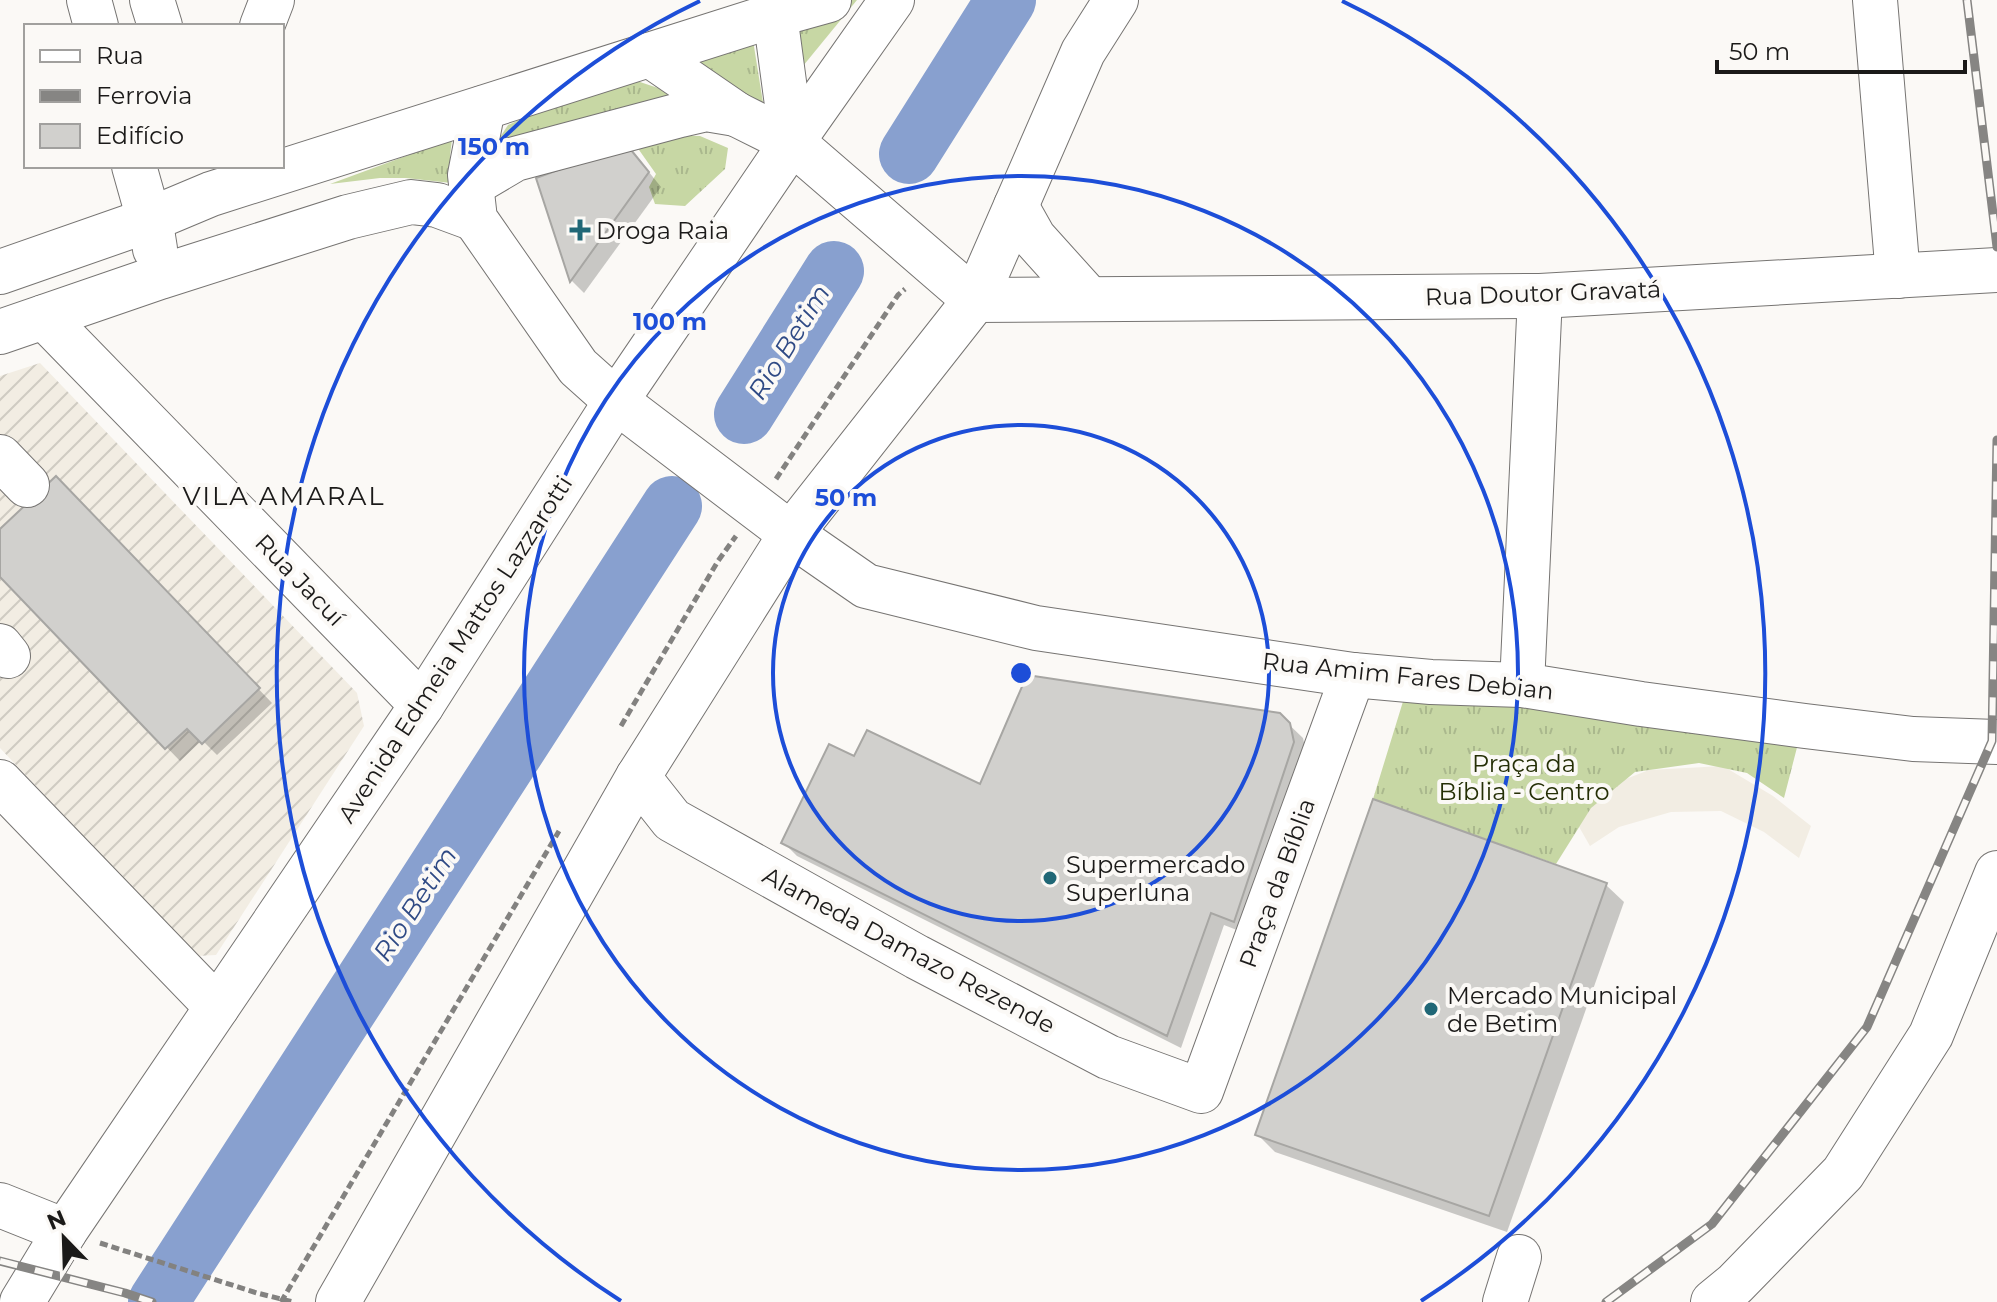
<svg xmlns="http://www.w3.org/2000/svg" width="1997" height="1302" viewBox="0 0 1997 1302" font-family="Montserrat,sans-serif">
  <defs>
    <pattern id="industrial-furrows" width="10" height="10" patternUnits="userSpaceOnUse" patternTransform="scale(2)"><rect width="10" height="10" fill="#f2ede3"/><path d="M-1 1l2-2M0 10L10 0M9 11l2-2" fill="none" stroke="#cfcbc2"/></pattern>
    <pattern id="grass-tufts" width="24" height="20" patternUnits="userSpaceOnUse" patternTransform="scale(2)"><rect width="24" height="20" fill="#c7d7a4"/><path d="M3 7l-1-3M5 7V3M7 7l1-3M15 17l-1-3M17 17v-4M19 17l1-3" fill="none" stroke="#aab88d"/></pattern>
  </defs>
  <rect width="100%" height="100%" fill="#fbf9f6"/>
  <path fill="#f2ede3" d="M1723,766L1773,796L1811,826L1799,858L1764,832L1721,811L1671,812L1619,827L1590,846L1574,818L1600,789L1649,770Z"/>
  <path fill="url(#industrial-furrows)" d="M40,363L357,693L364,726L216,955L197,956L0,748V376Z"/>
  <g fill="url(#grass-tufts)">
    <path d="M851,0H857L803,66L792,21Z"/>
    <path d="M752,34L764,109L689,59Z"/>
    <path d="M634,80L658,88L674,99L495,145L508,125L531,115Z"/>
    <path d="M666,135L700,136L728,148L725,169L685,206L655,204L649,187L656,174L632,140Z"/>
    <path d="M452,139L450,156L451,183L406,178H380L330,184Z"/>
    <path d="M1405,695L1802,728L1784,798L1747,773L1699,763L1635,772L1591,808L1556,864L1373,799Z"/>
  </g>
  <g fill="#0003">
    <path d="M640,161L661,187L584,293L572,281L538,179Z"/>
    <path d="M56,478L272,703L217,755L202,740L180,761L0,575V531Z"/>
    <path d="M1279,715L1303,738L1307,756L1247,934L1224,925L1181,1048L797,856L784,843L855,759L981,787Z"/>
    <path d="M1606,885L1624,902L1507,1232L1275,1152L1258,1135Z"/>
  </g>
  <g fill="none" stroke-linecap="round" stroke-linejoin="round">
    <g stroke="#88a0cf" stroke-width="60">
      <path d="M909,154L1006,0"/>
      <path d="M744,414L834,271"/>
      <path d="M158,1302L672,506"/>
    </g>
  </g>
  <g fill="#d1d0cd" stroke="#a7a6a3" stroke-width="2">
    <path d="M627,145L649,172L570,282L536,178Z"/>
    <path d="M56,476L260,688L202,744L187,729L165,749L0,577V529Z"/>
    <path d="M1027,675L1280,713L1290,723L1294,742L1234,922L1211,913L1167,1036L781,843L829,744L854,756L867,730L980,784Z"/>
    <path d="M1373,799L1607,883L1489,1216L1255,1135Z"/>
  </g>
  <g fill="none" stroke-linecap="round" stroke-linejoin="round">
    <g stroke="#767472" stroke-width="46">
      <g id="minor">
        <path d="M89,0L96,26"/>
        <path d="M152,0L160,26"/>
        <path d="M773,0L792,142"/>
        <path d="M1875,0L1898,276"/>
        <path d="M262,26L272,0"/>
        <path d="M650,55L736,114L792,142"/>
        <path d="M483,108L470,175L475,219L578,367L616,401"/>
        <path d="M134,166L152,230L155,249"/>
        <path d="M471,185L515,159L680,115L706,109L736,114"/>
        <path d="M0,272L149,220L211,194L775,15L829,0"/>
        <path d="M44,317L422,705"/>
        <path d="M0,332L160,277L348,217L411,202L437,205L475,219"/>
        <path d="M0,457L27,485"/>
        <path d="M0,646L8,656"/>
        <path d="M1522,685L1540,296"/>
        <path d="M638,777L672,820L917,957L1108,1057L1201,1091L1353,675"/>
        <path d="M0,782L217,1007"/>
        <path d="M0,1205L65,1231"/>
        <path d="M1505,1302L1519,1257"/>
      </g>
    </g>
    <g stroke="#767472" stroke-width="46">
      <g id="major">
        <path d="M792,142L975,300L1540,296L1997,270"/>
        <path d="M1016,206L1034,238L1089,299"/>
        <path d="M616,401L791,534L866,586L1036,628L1353,675L1431,682L1522,685L1641,704L1805,726L1913,739L1997,742"/>
        <path d="M22,1302L65,1231L422,705L616,401L792,142L892,0"/>
        <path d="M338,1302L638,777L791,534L975,300L1083,52L1116,0"/>
        <path d="M1713,1302L1735,1284L1843,1173L1931,1035L1997,873"/>
      </g>
    </g>
    <g stroke="#838280" stroke-width="5" stroke-dasharray="8 4" stroke-linecap="butt">
      <path d="M776,479L898,295L905,289"/>
      <path d="M621,726L718,561L736,536"/>
      <path d="M100,1243L257,1293L293,1302"/>
      <path d="M281,1302L559,831"/>
    </g>
    <use href="#minor" stroke="#fff" stroke-width="44"/>
    <use href="#major" stroke="#fff" stroke-width="44"/>
    <g stroke="#868583" stroke-width="9">
      <g id="rail">
        <path d="M1967,0L1997,247"/>
        <path d="M0,1261L125,1293L152,1302"/>
        <path d="M1606,1302L1712,1224L1867,1027L1992,741L1997,440"/>
      </g>
    </g>
    <use href="#rail" stroke="#fbf9f6" stroke-width="6" stroke-dasharray="18" stroke-linecap="butt"/>
  </g>
  <g fill="none" stroke="#1d4ed8" stroke-width="4">
    <circle cx="1021" cy="673" r="248"/>
    <circle cx="1021" cy="673" r="497"/>
    <path d="M621 1301A745 745 0 0 1 700 1M1342 1A745 745 0 0 1 1421 1301"/>
  </g>
  <g fill="#206776" stroke="#fbf9f6" stroke-width="3">
    <path d="M576 218h8v8h8v8h-8v8h-8v-8h-8v-8h8z"/>
    <circle cx="1050" cy="878" r="8"/>
    <circle cx="1431" cy="1009" r="8"/>
  </g>
  <g text-anchor="middle" dominant-baseline="central" stroke-width="8" stroke-linejoin="round" paint-order="stroke">
    <g font-size="24" fill="#1b1a19" stroke="#fbf9f6" text-anchor="start">
      <text x="596" y="230">Droga Raia</text>
      <text x="1066" y="864">Supermercado<tspan x="1066" dy="28">Superluna</tspan></text>
      <text x="1447" y="995">Mercado Municipal<tspan x="1447" dy="28">de Betim</tspan></text>
    </g>
    <g font-size="24" fill="#1b1a19" stroke="#fbf9f6">
      <text transform="translate(1543 293) rotate(-2)">Rua Doutor Gravatá</text>
      <text transform="translate(300 580) rotate(46)">Rua Jacuí</text>
      <text transform="translate(455 649) rotate(-57)">Avenida Edmeia Mattos Lazzarotti</text>
      <text transform="translate(1408 676) rotate(6)">Rua Amim Fares Debian</text>
      <text transform="translate(1277 883) rotate(-70)">Praça da Bíblia</text>
      <text transform="translate(909 950) rotate(28)">Alameda Damazo Rezende</text>
    </g>
    <g font-size="24" fill="#252f06" stroke="#fbf9f6">
      <text x="1524" y="763">Praça da<tspan x="1524" dy="28">Bíblia - Centro</tspan></text>
    </g>
    <g font-size="26" font-style="italic" fill="#2f4a85" stroke="#fbf9f6">
      <text transform="translate(789 342) rotate(-58)">Rio Betim</text>
      <text transform="translate(415 904) rotate(-57)">Rio Betim</text>
    </g>
    <g font-size="26" letter-spacing="2" fill="#1b1a19" stroke="#fbf9f6">
      <text x="284" y="496">VILA AMARAL</text>
    </g>
  </g>
  <circle cx="1021" cy="673" r="12" fill="#1d4ed8" stroke="#fbf9f6" stroke-width="4"/>
  <g font-size="24" text-anchor="middle" font-weight="bold" fill="#1d4ed8" stroke="#fbf9f6" stroke-width="8" stroke-linejoin="round" paint-order="stroke">
    <text x="494" y="155">150 m</text>
    <text x="670" y="330">100 m</text>
    <text x="846" y="506">50 m</text>
  </g>
  <rect x="24" y="24" width="260" height="144" fill="#fbf9f6" stroke="#a1a09e" stroke-width="2"/>
  <rect x="40" y="50" width="40" height="12" fill="#ffffff" stroke="#a1a09e" stroke-width="2"/>
  <text x="96" y="64" font-size="24" fill="#1b1a19">Rua</text>
  <rect x="40" y="90" width="40" height="12" fill="#868583" stroke="#a1a09e" stroke-width="2"/>
  <text x="96" y="104" font-size="24" fill="#1b1a19">Ferrovia</text>
  <rect x="40" y="124" width="40" height="24" fill="#d1d0cd" stroke="#a1a09e" stroke-width="2"/>
  <text x="96" y="144" font-size="24" fill="#1b1a19">Edifício</text>
  <g transform="translate(64 1238) rotate(337)" stroke="#fbf9f6" stroke-width="6" paint-order="stroke">
  <path d="M0-6L14 30L0 20L-14 30Z" fill="#1b1a19"/>
  <text y="-12" font-size="22" font-weight="bold" text-anchor="middle" fill="#1b1a19">N</text>
  </g>
  <path d="M1717 60v12h248v-12" fill="none" stroke="#1b1a19" stroke-width="4"/>
  <text x="1729" y="60" font-size="24" fill="#1b1a19" stroke="#fbf9f6" stroke-width="6" paint-order="stroke">50 m</text>
</svg>
